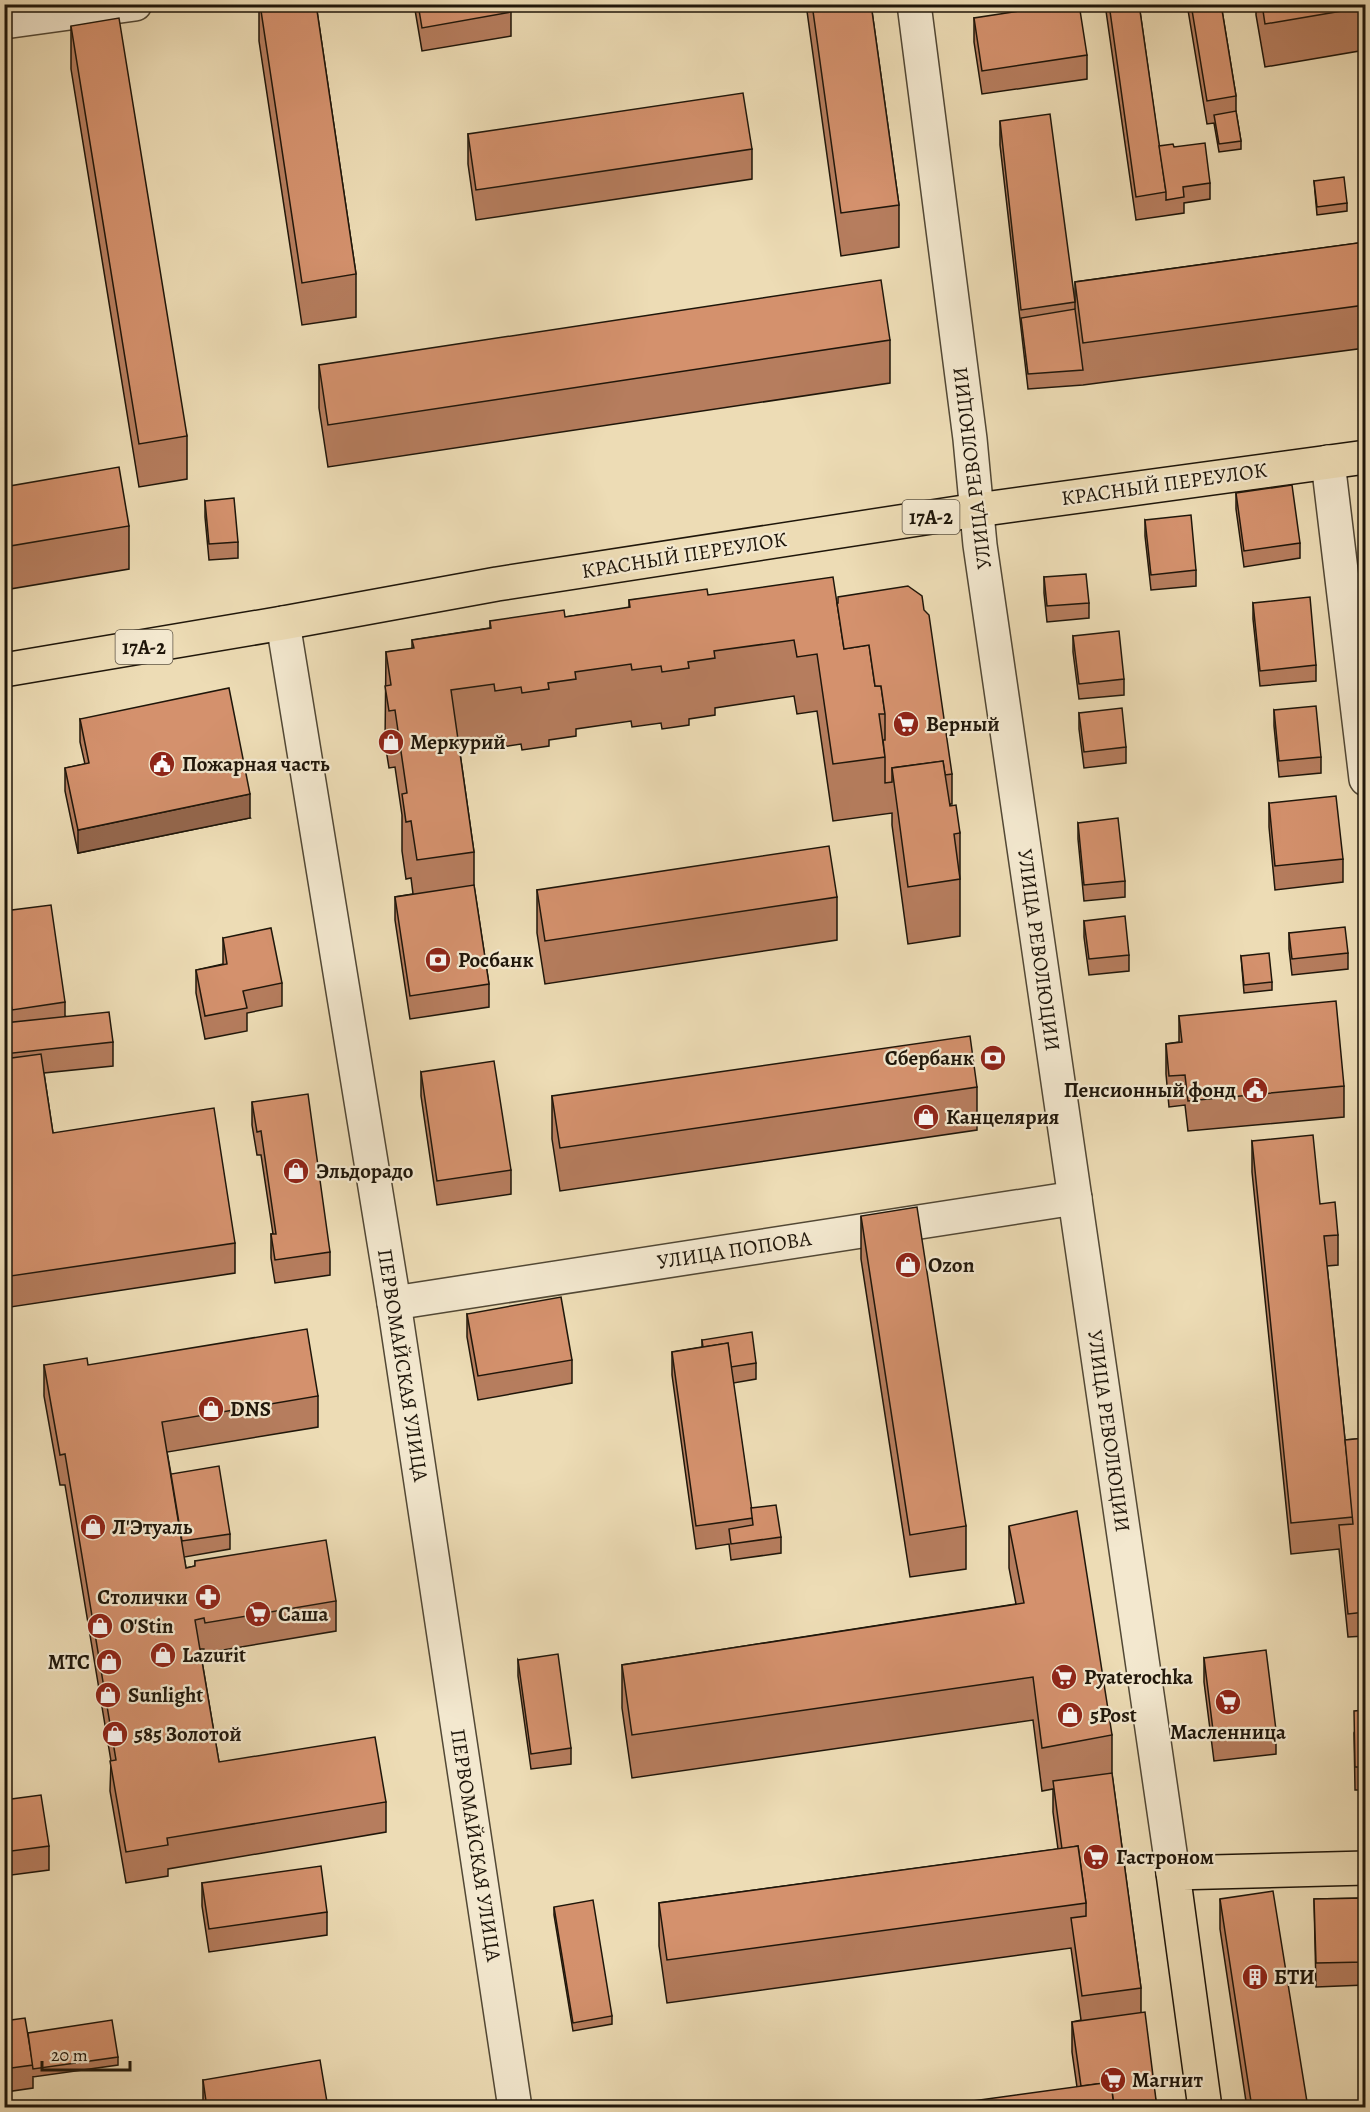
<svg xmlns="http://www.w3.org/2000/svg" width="1370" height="2112" viewBox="0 0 1370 2112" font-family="Alegreya,serif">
  <rect width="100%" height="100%" fill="#eddcb5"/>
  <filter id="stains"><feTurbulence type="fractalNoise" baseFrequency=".00333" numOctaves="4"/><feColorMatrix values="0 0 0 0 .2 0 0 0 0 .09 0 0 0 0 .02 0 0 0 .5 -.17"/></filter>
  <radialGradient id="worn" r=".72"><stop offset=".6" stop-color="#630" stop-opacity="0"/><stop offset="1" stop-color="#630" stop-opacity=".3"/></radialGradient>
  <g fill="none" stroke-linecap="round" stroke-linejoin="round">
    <g stroke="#524835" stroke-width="36">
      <g id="minor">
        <path d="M914,4L970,439L980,545L1173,1873"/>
        <path d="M4,22L135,4"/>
        <path d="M1328,462L1366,779"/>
        <path d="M283,623L394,1303L515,2108"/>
        <path d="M394,1303L1075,1198"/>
      </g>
    </g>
    <g stroke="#1f160a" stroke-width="36">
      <g id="major">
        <path d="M4,670L283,623L497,584L977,510L1366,457"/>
        <path d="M1205,2108L1173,1873L1366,1868"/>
      </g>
    </g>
    <use href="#minor" stroke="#f3e8cf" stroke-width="33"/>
    <use href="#major" stroke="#eddcb5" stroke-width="33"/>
  </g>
  <g fill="#b67d5e" stroke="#1f160a" stroke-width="1.5">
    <path d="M259,4H316L356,274V317L302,325L259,41Z"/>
    <path d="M414,4H509L511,12V36L422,51Z"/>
    <path d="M806,4H871L899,205V247L841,256Z"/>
    <path d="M1105,4H1139L1159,146L1174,147L1210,183V199L1184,203V213L1136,220Z"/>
    <path d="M1187,4H1221L1236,96V111L1241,141V149L1219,152L1214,123L1207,124Z"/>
    <path d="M1256,4H1365V50L1265,67L1256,15Z"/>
    <path d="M974,18L1087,55V79L982,94L974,42Z"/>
    <path d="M71,26L187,436V479L139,487L71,69Z"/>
    <path d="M1000,121L1075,302V309V282L1365,242V348L1083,385L1028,389L1000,145Z"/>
    <path d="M468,134L752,149V179L476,220L468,164Z"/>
    <path d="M1314,181L1347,203V211L1317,215Z"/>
    <path d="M890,340V383L328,467L319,408V365Z"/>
    <path d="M4,487L129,526V569L4,590Z"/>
    <path d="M1236,493L1300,543V558L1244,567L1236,509Z"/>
    <path d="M205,501L238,542V558L209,560L205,517Z"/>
    <path d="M1145,520L1196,570V586L1151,590L1145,536Z"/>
    <path d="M1044,577L1089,603V618L1047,622L1044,593Z"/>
    <path d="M708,595L837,603L952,774V804H950L960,833V936L908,944L892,825V813L833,821L817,711L797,714L794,696L715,708V715L689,719V725L662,729L661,723L632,727L631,721L576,729V736L549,740V746L522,750L521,744L495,748L494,741L459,746L474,852V885L489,984V1007L410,1019L395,920V897L413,894L411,878L406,879L402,851V815L395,767L389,768L385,743L386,652L412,649V640L490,628V621L565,617L629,608V600Z"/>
    <path d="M1253,603L1316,665V681L1260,686L1253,619Z"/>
    <path d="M1073,636L1124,679V695L1079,699L1073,652Z"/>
    <path d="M1274,710L1321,757V773L1279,777L1274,726Z"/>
    <path d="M1079,713L1126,747V763L1084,768L1079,729Z"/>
    <path d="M80,719L250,818L78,853L65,791V768L85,764L80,742Z"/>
    <path d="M1269,803L1343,859V882L1275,890L1269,827Z"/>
    <path d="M1078,823L1125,881V897L1084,901L1078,839Z"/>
    <path d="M537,890L837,897V940L545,984L537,933Z"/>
    <path d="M4,911L65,1002V1016L113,1042V1066L44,1073L53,1133L235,1243V1273L4,1308V1023L10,1022L4,983Z"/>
    <path d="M1084,921L1129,955V971L1089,975L1084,937Z"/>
    <path d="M1289,933L1348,953V969L1292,975L1289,949Z"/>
    <path d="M223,938L282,983V1006L247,1013V1031L205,1039L196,993V970L223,964Z"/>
    <path d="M1241,956L1272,982V990L1244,993Z"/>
    <path d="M1179,1016L1344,1086V1117L1188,1131L1185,1105L1169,1107L1166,1074V1044L1179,1042Z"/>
    <path d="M421,1072L511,1170V1194L437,1205L421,1096Z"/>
    <path d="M977,1087V1130L560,1191L552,1139V1096Z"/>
    <path d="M252,1102L330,1252V1275L275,1283L271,1258V1234H273L261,1155H257L252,1125Z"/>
    <path d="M1252,1141L1320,1204L1338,1235V1265L1327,1266L1345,1440L1365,1438V1636L1348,1637L1339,1549L1291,1554L1252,1172Z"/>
    <path d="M861,1216L966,1526V1569L910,1577L861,1259Z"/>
    <path d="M467,1314L572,1360V1383L478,1400L467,1337Z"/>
    <path d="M702,1340L756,1363V1379L733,1383L751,1508L781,1537V1553L731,1560L729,1544L696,1549L672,1375V1352L702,1347Z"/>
    <path d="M44,1365H88L318,1396V1427L167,1452L171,1474L230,1534V1549L184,1557L186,1568L195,1566V1561L336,1601V1631L205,1653L204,1649H200L219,1762L386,1802V1832L168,1869V1876L126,1883L110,1791L111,1761L65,1485H60L44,1396Z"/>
    <path d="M1009,1526L1112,1735V1774L1141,1988V2012L1157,2108L1077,2087L1072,2052V2022L1081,2020L1071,1948L667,2003L659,1946V1903L1058,1849L1053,1812V1789L1042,1791L1033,1720L632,1778L622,1708V1665L1016,1604L1009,1568Z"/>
    <path d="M1204,1658L1276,1730V1754L1214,1761L1204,1682Z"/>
    <path d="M518,1660L571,1748V1764L531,1769L518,1676Z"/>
    <path d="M1365,1710V1790H1355L1354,1733Z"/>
    <path d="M4,1800L49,1846V1870L4,1876Z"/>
    <path d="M202,1883L327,1912V1935L209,1952L202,1906Z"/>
    <path d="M4,1893L7,1912V1935L4,1936Z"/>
    <path d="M1365,1898V1985L1316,1987L1314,1899Z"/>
    <path d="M1220,1899L1308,2108H1247L1220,1929Z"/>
    <path d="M554,1907L612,2016V2024L573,2031L554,1915Z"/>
    <path d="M4,2021L28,2033L118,2057V2065L33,2077V2076V2088L6,2092L4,2108Z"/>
    <path d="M203,2080L328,2108H203Z"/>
  </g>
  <path fill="#94664c" stroke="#1f160a" stroke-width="1.5" d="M250,794V818L78,853V830Z"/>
  <g fill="#d4916d" stroke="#1f160a" stroke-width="1.5">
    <path d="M260,4H316L356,274L302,283Z"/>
    <path d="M418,4H509L511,12L422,28Z"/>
    <path d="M812,4H871L899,205L841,213Z"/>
    <path d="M1066,4H1079L1087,55L982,71L974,18Z"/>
    <path d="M1109,4H1139L1166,192L1136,197Z"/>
    <path d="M1191,4H1221L1236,96L1207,101Z"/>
    <path d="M1262,4H1365V7L1265,24Z"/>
    <path d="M119,18L187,436L139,444L71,26Z"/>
    <path d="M743,93L752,149L476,190L468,134Z"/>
    <path d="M1236,111L1241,141L1219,144L1214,115Z"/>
    <path d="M1050,114L1075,302L1021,310L1000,121Z"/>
    <path d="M1205,143L1210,183L1183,187L1184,197L1166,200V192L1159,146L1173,144L1174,147Z"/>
    <path d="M1344,177L1347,203L1317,207L1314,181Z"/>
    <path d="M1365,242V305L1083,343L1075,282Z"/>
    <path d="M881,280L890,340L328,425L319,365Z"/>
    <path d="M1075,309L1083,370L1028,374L1021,318Z"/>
    <path d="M119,467L129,526L4,547V487Z"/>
    <path d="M1292,485L1300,543L1244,551L1236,493Z"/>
    <path d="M234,498L238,542L209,544L205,501Z"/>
    <path d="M1191,515L1196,570L1151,575L1145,520Z"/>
    <path d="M1086,574L1089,603L1047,606L1044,577Z"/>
    <path d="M833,577L844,649L869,645L875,686H881L885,714H879L885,757L833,764L817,654L797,657L794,640L714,651L715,658L688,662L689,668L662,672L661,666L632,670L631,664L575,672L576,679L548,683L549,689L522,693L521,687L495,691L494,684L451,690L474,852L417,860L411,821L406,822L402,794L407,793L395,710L389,711L385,686L391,685L386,652L414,648L412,640L491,628L490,621L564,610L565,617L630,607L629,600L707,589L708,595Z"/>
    <path d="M908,586L922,596L924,610L929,615L952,774L945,775L943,761L892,768V782L885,783V757L883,740H885V714L881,686H875L869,645L844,649L837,603H838V597Z"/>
    <path d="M1310,597L1316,665L1260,671L1253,603Z"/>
    <path d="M1119,631L1124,679L1079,684L1073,636Z"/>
    <path d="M229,688L250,794L78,830L65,768L89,763L80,719Z"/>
    <path d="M1316,706L1321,757L1279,761L1274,710Z"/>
    <path d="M1122,708L1126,747L1084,752L1079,713Z"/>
    <path d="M943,761L950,806L956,805L960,833L954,834L960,879L908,887L892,768Z"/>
    <path d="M1336,796L1343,859L1275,866L1269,803Z"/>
    <path d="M1118,818L1125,881L1084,885L1078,823Z"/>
    <path d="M829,846L837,897L545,941L537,890Z"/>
    <path d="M474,885L489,984L410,996L395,897Z"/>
    <path d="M51,905L65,1002L12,1010L4,960V911Z"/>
    <path d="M1125,916L1129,955L1089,959L1084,921Z"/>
    <path d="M1345,927L1348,953L1292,959L1289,933Z"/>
    <path d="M271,928L282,983L243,991L247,1008L205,1016L196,970L227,964L223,938Z"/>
    <path d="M1269,953L1272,982L1244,985L1241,956Z"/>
    <path d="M1336,1001L1344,1086L1188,1101L1185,1075L1169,1076L1166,1044L1182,1042L1179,1016Z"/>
    <path d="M109,1012L113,1042L4,1054V1023Z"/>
    <path d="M970,1036L977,1087L560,1148L552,1096Z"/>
    <path d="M41,1054L53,1133L214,1108L235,1243L4,1277V1059Z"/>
    <path d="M494,1061L511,1170L437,1181L421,1072Z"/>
    <path d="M308,1094L330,1252L275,1260L271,1234H276L261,1131L257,1132L252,1102Z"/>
    <path d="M1313,1135L1320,1204L1335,1202L1338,1235L1324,1236L1353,1517L1291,1523L1252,1141Z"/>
    <path d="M917,1207L966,1526L910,1535L861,1216Z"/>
    <path d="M561,1297L572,1360L478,1376L467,1314Z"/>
    <path d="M307,1329L318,1396L162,1422L186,1568L195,1566V1561L326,1540L336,1601L205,1623L204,1618L195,1620L219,1762L375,1737L386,1802L167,1838L168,1845L126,1852L110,1761L116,1760L65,1454L60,1455L44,1365L87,1358L88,1365Z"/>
    <path d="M752,1332L756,1363L731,1367L728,1343L703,1347L702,1340Z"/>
    <path d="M728,1343L753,1518L696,1526L672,1352Z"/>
    <path d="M1365,1438V1612L1348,1614L1339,1525L1353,1524L1345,1440Z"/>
    <path d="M219,1466L230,1534L182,1541L171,1474Z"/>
    <path d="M776,1505L781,1537L731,1544L729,1529L753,1525L751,1508Z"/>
    <path d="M1077,1511L1112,1735L1042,1748L1033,1677L632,1735L622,1665L1024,1603L1009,1526Z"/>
    <path d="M1266,1650L1276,1730L1214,1738L1204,1658Z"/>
    <path d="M558,1654L571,1748L531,1754L518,1660Z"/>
    <path d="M1365,1710V1767H1355L1354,1711Z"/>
    <path d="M1112,1773L1141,1988L1082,1996L1071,1918L1086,1916V1903L1078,1846L1062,1849L1053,1781Z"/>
    <path d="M41,1795L49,1846L4,1852V1800Z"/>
    <path d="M1078,1846L1086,1903L667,1960L659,1903Z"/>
    <path d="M321,1866L327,1912L209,1929L202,1883Z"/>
    <path d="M1273,1891L1308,2108H1252L1220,1899Z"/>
    <path d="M4,1893L7,1912H4Z"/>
    <path d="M1365,1898V1962L1316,1963L1314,1899Z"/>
    <path d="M593,1900L612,2016L573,2023L554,1907Z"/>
    <path d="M1145,2012L1157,2108H1114L1111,2082L1081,2086L1072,2022Z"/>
    <path d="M25,2018L33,2065L4,2069V2021Z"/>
    <path d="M112,2020L118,2057L33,2069L28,2033Z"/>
    <path d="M320,2060L328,2108H207L203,2080Z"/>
    <path d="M1111,2082L1114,2108H921Z"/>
    <path d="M4,2085L8,2108H4Z"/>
  </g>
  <defs>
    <g id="supermarket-disc" transform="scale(1.35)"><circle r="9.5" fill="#8f2418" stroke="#f3e8cf"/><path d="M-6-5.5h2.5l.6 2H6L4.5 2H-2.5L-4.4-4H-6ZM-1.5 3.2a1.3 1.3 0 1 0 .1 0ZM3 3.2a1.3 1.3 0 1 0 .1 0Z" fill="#fff"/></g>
    <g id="shop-disc" transform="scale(1.35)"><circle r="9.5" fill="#8f2418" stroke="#f3e8cf"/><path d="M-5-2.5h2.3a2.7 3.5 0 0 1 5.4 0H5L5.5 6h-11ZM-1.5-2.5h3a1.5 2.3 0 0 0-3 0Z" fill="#fff"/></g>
    <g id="civic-disc" transform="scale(1.35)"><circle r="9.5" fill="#8f2418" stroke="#f3e8cf"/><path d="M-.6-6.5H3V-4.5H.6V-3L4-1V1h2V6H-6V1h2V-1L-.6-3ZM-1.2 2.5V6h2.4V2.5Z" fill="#fff"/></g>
    <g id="bank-disc" transform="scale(1.35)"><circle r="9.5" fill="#8f2418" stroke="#f3e8cf"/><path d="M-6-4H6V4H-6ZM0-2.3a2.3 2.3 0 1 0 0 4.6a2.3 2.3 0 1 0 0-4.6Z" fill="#fff"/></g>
    <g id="pharmacy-disc" transform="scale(1.35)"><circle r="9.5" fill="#8f2418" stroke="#f3e8cf"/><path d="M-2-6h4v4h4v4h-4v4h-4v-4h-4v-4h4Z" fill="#fff"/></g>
    <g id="building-disc" transform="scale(1.35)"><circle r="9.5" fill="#8f2418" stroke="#f3e8cf"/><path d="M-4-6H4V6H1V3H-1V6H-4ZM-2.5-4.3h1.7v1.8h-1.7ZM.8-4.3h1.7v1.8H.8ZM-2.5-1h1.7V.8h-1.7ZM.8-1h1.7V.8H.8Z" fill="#fff"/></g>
  </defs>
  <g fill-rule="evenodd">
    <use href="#supermarket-disc" x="906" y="724"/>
    <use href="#shop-disc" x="391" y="742"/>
    <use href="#civic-disc" x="162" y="764"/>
    <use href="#bank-disc" x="438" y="960"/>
    <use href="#bank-disc" x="993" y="1058"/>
    <use href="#civic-disc" x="1255" y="1090"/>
    <use href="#shop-disc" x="926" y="1117"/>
    <use href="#shop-disc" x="296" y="1171"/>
    <use href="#shop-disc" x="908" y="1265"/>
    <use href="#shop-disc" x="211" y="1409"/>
    <use href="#shop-disc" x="93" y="1527"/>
    <use href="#pharmacy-disc" x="208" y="1597"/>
    <use href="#supermarket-disc" x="258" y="1614"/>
    <use href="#shop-disc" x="100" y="1626"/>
    <use href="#shop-disc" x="163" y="1655"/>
    <use href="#shop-disc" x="109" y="1662"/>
    <use href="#supermarket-disc" x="1064" y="1677"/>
    <use href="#shop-disc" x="108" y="1695"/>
    <use href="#supermarket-disc" x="1228" y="1702"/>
    <use href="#shop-disc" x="1070" y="1715"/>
    <use href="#shop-disc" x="115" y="1734"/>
    <use href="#supermarket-disc" x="1096" y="1857"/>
    <use href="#building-disc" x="1255" y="1977"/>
    <use href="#supermarket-disc" x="1113" y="2080"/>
  </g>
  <g text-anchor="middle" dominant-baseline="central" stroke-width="4.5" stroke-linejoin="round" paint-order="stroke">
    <g fill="#f3e8cf" stroke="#5f5545" stroke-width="1.5">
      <rect x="902.5" y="500" width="57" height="34" rx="4.5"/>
      <rect x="115.5" y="630" width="57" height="34" rx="4.5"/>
    </g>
    <g font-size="20" font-weight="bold" fill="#1f160a">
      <text x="931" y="517">17А-2</text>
      <text x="144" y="647">17А-2</text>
    </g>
    <g font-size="21" fill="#1f160a" stroke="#f3e8cf">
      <text transform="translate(972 468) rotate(-97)">УЛИЦА РЕВОЛЮЦИИ</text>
      <text transform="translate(1164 484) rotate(-8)">КРАСНЫЙ ПЕРЕУЛОК</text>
      <text transform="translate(684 555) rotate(-9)">КРАСНЫЙ ПЕРЕУЛОК</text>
      <text transform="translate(1039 950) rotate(82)">УЛИЦА РЕВОЛЮЦИИ</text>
      <text transform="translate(734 1250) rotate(-9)">УЛИЦА ПОПОВА</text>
      <text transform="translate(403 1365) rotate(81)">ПЕРВОМАЙСКАЯ УЛИЦА</text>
      <text transform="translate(1109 1431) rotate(82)">УЛИЦА РЕВОЛЮЦИИ</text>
      <text transform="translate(476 1845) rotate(81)">ПЕРВОМАЙСКАЯ УЛИЦА</text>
    </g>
    <g font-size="21" font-weight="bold" fill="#1f160a" stroke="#f3e8cf" text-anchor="start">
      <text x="926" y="724">Верный</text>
      <text x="410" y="742">Меркурий</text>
      <text x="182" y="764">Пожарная часть</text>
      <text x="458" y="960">Росбанк</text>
      <text x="974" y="1058" text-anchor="end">Сбербанк</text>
      <text x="1236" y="1090" text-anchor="end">Пенсионный фонд</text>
      <text x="946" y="1117">Канцелярия</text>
      <text x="316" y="1171">Эльдорадо</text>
      <text x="928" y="1265">Ozon</text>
      <text x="230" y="1409">DNS</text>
      <text x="112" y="1527">Л'Этуаль</text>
      <text x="188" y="1597" text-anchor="end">Столички</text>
      <text x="278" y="1614">Саша</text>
      <text x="120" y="1626">O'Stin</text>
      <text x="182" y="1655">Lazurit</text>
      <text x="90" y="1662" text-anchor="end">МТС</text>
      <text x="1084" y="1677">Pyaterochka</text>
      <text x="128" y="1695">Sunlight</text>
      <text x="1090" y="1715">5Post</text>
      <text x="1228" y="1732" text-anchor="middle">Масленница</text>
      <text x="134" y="1734">585 Золотой</text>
      <text x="1116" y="1857">Гастроном</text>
      <text x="1274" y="1977">БТИ</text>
      <text x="1132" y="2080">Магнит</text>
    </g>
  </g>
  <rect width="1370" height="2112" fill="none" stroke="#eddcb5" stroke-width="24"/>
  <rect x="6" y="6" width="1358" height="2100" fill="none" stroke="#1f160a" stroke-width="3"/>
  <rect x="12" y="12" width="1346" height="2088" fill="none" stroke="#1f160a" stroke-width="1.5"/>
  <path d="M42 2061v9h88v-9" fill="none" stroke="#1f160a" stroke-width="3"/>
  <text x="51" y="2061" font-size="18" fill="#1f160a" stroke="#f3e8cf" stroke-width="4.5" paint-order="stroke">20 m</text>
  <rect width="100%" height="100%" filter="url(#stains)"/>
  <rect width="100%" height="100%" fill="url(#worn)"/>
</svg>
